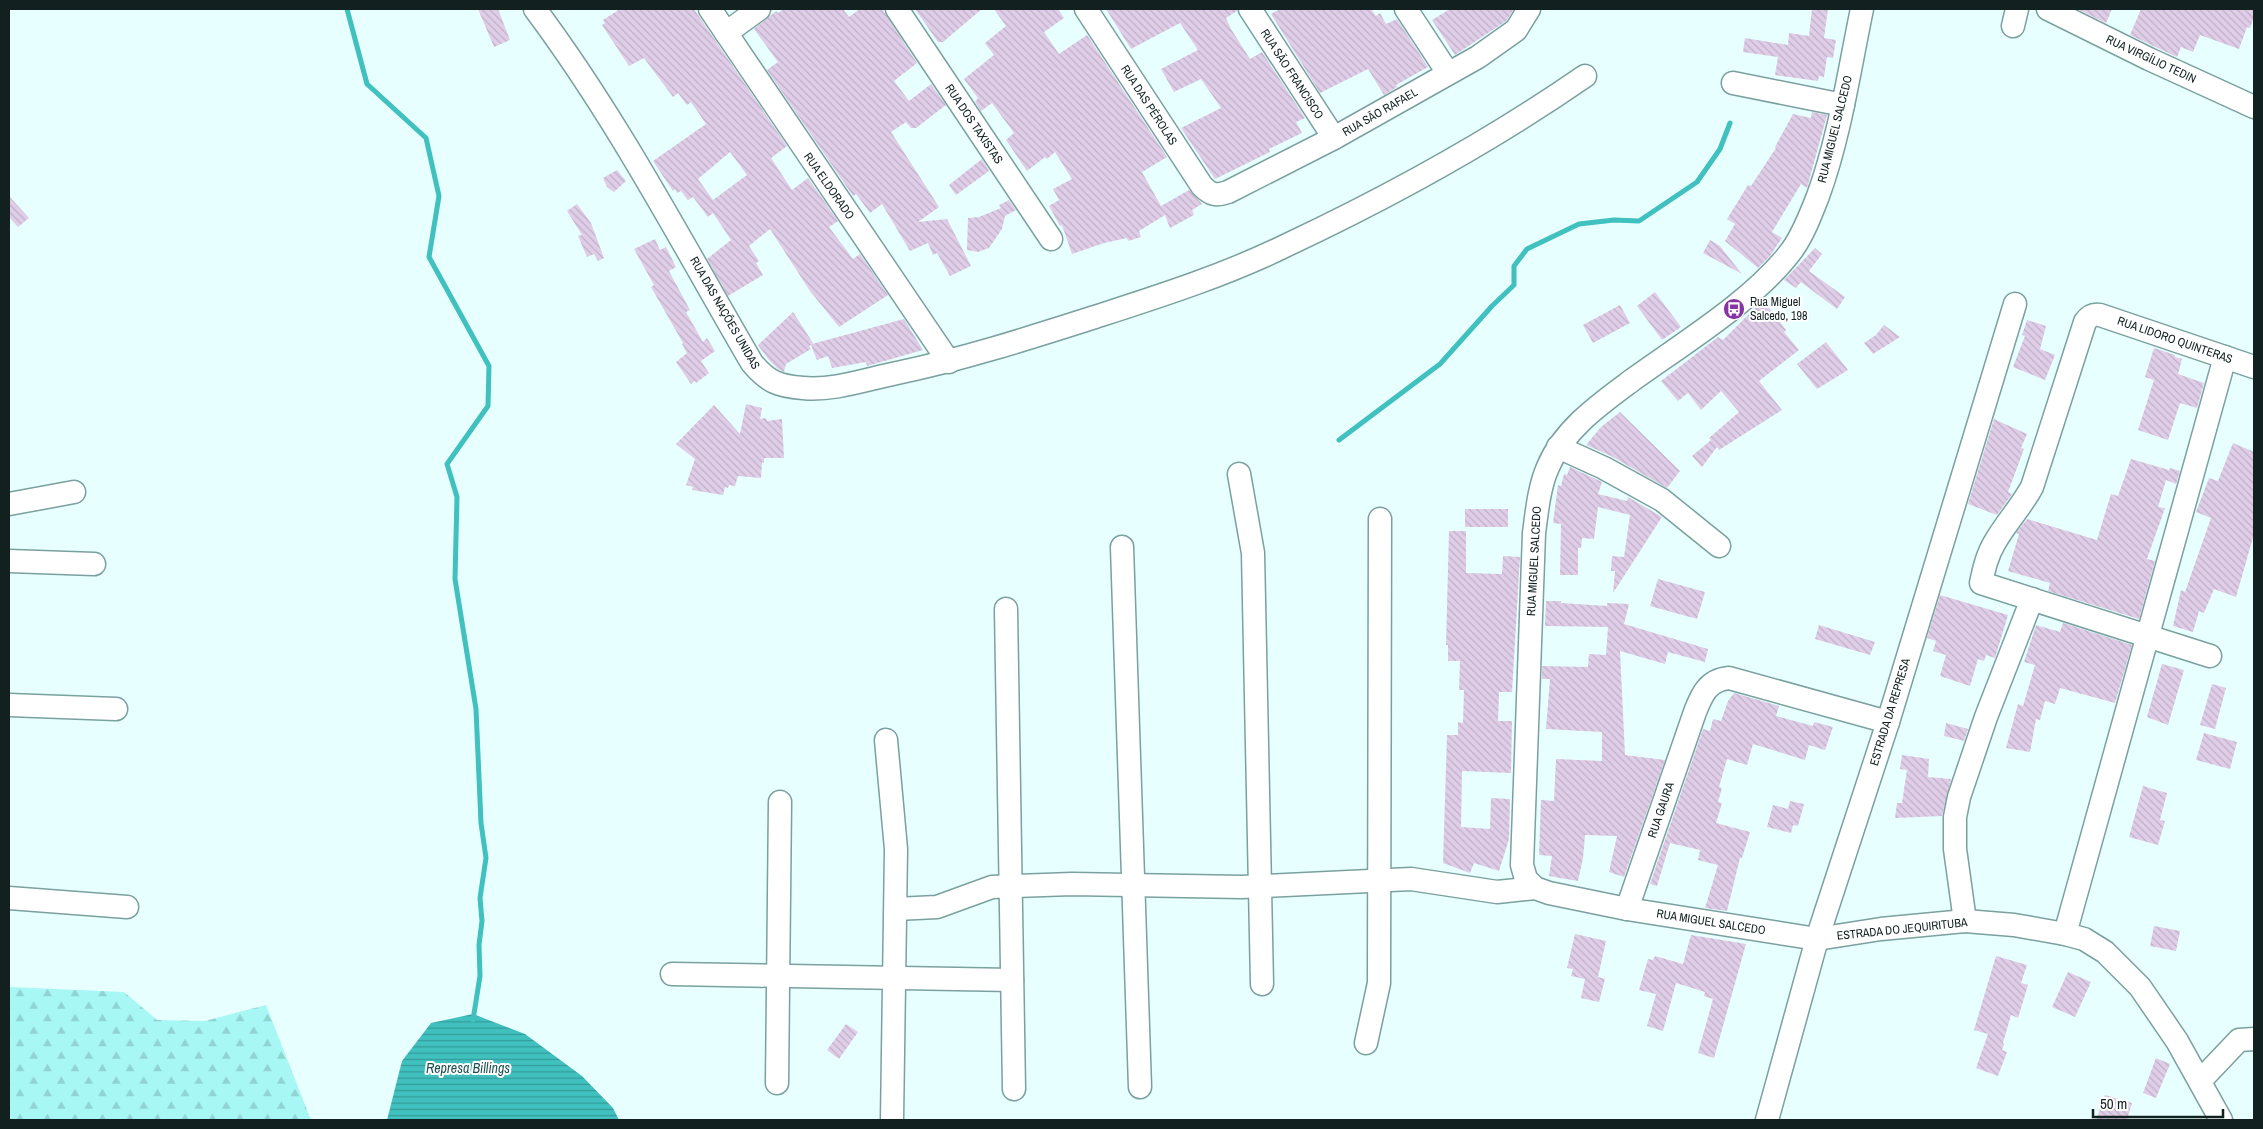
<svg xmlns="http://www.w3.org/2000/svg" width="2263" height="1129" viewBox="0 0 2263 1129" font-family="'Archivo Narrow',sans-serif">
  <defs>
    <pattern id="forest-firs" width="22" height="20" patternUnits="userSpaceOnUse" patternTransform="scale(1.25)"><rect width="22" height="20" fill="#a7f7f5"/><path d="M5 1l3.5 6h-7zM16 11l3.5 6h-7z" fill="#8fd3d2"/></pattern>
    <pattern id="water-rules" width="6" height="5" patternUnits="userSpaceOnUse" patternTransform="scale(1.25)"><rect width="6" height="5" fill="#40c0be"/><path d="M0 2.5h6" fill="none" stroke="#349c9a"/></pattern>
    <pattern id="building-back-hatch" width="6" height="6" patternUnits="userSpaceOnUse" patternTransform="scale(1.25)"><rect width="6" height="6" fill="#e0cde8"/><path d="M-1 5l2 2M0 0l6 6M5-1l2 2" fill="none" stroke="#bfb0c7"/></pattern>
  </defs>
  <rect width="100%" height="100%" fill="#e7fffe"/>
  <path fill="url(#forest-firs)" d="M9,987L124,992L157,1020L205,1021L266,1005L311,1120H9Z"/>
  <path fill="url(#water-rules)" d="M473,1014L525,1034L582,1076L613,1108L619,1120H387L402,1061L431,1023Z"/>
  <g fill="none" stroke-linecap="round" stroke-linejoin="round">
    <g stroke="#40c0be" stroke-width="5">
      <path d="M347,9L367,84L426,138L439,196L429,257L489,366L488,406L447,464L457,497L455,579L476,709L481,823L486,858L480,898L482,921L479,945L480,976L473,1020"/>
      <path d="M1339,440L1440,364L1492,306L1514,285V266L1527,249L1579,224L1614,220L1639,221L1697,182L1720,149L1730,123"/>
    </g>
  </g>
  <g fill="url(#building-back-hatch)" fill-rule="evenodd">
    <path d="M478,9H498L510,40L494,47Z"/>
    <path d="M620,9H694L787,146L771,158L792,190L808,178L838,221L829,227L853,259L860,254L888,295L839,327L810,291L770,229L749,246L759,261L756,263L763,275L728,296L707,259L731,240L713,213L708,217L693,197L688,200L681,191L677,193L675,189L673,191L653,161L706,124L691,102L687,105L678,93L673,97L644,58L629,66L602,25L605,23L603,20ZM730,152L747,175L713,200L698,179Z"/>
    <path d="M784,9H843L849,17L860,9H882L917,63L894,81L909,101L931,84L946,105L916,128H911L906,122L891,132L939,207L918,222L947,219L971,266L950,276L937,253L933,255L928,243L910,251L882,204L870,213L856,194L853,196L767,70L778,62L754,29L776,11L778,13Z"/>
    <path d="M915,9H982L943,42H938Z"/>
    <path d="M994,9H1058L1064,18L1044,32L1059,54L1087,35L1167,157L1142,172L1161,206L1189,190L1202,204L1192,210L1194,215L1170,228L1165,215L1139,231L1141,237L1128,241L1127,238L1104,243L1072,254L1062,225L1060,226L1049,206L1059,200L1053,189L1072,179L1055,152L1047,159L1045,157L1027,171L1006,140L1014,133L992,103L981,111L975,102L978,98L964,79L994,55L985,43L1006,26Z"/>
    <path d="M1106,9H1237V11L1226,18L1231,29L1250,59L1262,52L1305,118L1296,122L1302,133L1269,149L1270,152L1215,179L1181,128L1221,108L1201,79L1174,92L1161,69L1198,50L1180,23L1131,49Z"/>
    <path d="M1280,9H1371L1376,16L1380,13L1386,24L1397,19L1428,67L1396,85L1397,87L1384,95L1368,69L1320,93L1271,14Z"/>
    <path d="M1450,9H1514L1506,21L1455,55L1432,20Z"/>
    <path d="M1812,9H1828L1824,38L1836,40L1833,58L1827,57L1824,77L1819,76L1818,81L1775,75L1778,57L1743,52L1745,38L1788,45L1789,33L1809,36Z"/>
    <path d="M2077,9H2112L2106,23Z"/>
    <path d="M2141,9H2254V17L2250,28L2247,27L2239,49L2200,35L2193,52L2181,47L2177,57L2130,35Z"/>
    <path d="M1812,112L1827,115L1807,188L1801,184L1772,232L1782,238L1770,256L1758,268L1725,241L1735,224L1727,219L1748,185L1751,186L1776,148L1775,147L1793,114L1811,118Z"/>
    <path d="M982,159L989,171L956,195L949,185Z"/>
    <path d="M617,170L626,181L614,192L607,187L603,178Z"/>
    <path d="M9,196L29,218L18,227L9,217Z"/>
    <path d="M1009,200L1016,210L1005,216L1002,229L989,248L978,252L967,250L968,218L979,217L1001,208L999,205Z"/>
    <path d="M577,204L591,223L604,258L598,261L594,254L587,257L578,236L582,235L567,211Z"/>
    <path d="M655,239L660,250L666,247L676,267L669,271L690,310L686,312L703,342L707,338L715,351L701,361L709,373L696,383L695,381L691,384L676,362L687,353L682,344L683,343L651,287L654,285L634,249Z"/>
    <path d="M1710,240L1720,246L1742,274L1703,253Z"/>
    <path d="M1815,248L1822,254L1809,271L1845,297L1837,309L1801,282L1796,288L1784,280Z"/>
    <path d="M1655,292L1681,327L1662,340L1637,306Z"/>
    <path d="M1763,300L1786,330L1784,332L1799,350L1759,381L1782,410L1719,450L1717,447L1702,467L1692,456L1711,440L1709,438L1739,412L1721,391L1701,410L1688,393L1678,401L1661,381L1718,337L1723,340Z"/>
    <path d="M1620,305L1630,323L1593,343L1583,325Z"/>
    <path d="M793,312L813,343L812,344L904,319L923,350L867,366L866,362L832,368L828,356L817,360L811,345L809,346L811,349L786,364L784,372L777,368L769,360L758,345Z"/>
    <path d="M2027,320L2046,326L2040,349L2055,355L2045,380L2013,367L2025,336L2022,335Z"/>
    <path d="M1884,325L1900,337L1873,354L1864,343L1876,335Z"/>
    <path d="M1826,342L1848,370L1817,389L1797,364Z"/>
    <path d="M2154,348L2175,355V357L2182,359L2178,374L2204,383L2197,408L2180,403L2168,440L2138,430L2154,380L2145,377Z"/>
    <path d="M746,404L762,408L760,419L766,418L767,421L782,419L784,458H764V463L762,462L761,478L738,476L735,486L729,485L728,488L725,487L723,495L692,490L693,487L686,485L695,459L676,444L714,405L740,434Z"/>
    <path d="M1620,412L1680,471L1667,488L1611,456L1586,445L1601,427Z"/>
    <path d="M1994,419L2027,434L2021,448L2024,449L2008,492L2012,494L1997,515L1968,504Z"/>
    <path d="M2233,443L2254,452V534L2236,597L2214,589L2204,613L2199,611L2193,632L2173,626L2181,590L2185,592L2211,518L2196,512L2209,478L2218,481Z"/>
    <path d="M2131,459L2169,470L2170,468L2180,471L2176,484L2166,480L2158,507L2165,508L2147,559L2155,561L2139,619L2048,591L2050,583L2008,571L2019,534L2016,533L2027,519L2097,540L2111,494L2118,496Z"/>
    <path d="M1570,467L1602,482L1598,494L1627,501L1628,497L1662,517L1613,593L1615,571H1611L1612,556L1624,557L1630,515L1598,507L1594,539L1582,538L1581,548H1578V575H1560L1561,524L1553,523L1558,485L1561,486L1564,474L1567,475Z"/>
    <rect x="1465" y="509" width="43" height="18"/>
    <path d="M1449,531H1466V573L1502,574L1503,556L1520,557L1512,692H1499L1498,721H1512L1511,773L1462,771L1461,827L1490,829L1491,798L1510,799L1509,839L1499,871L1474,863L1470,873L1443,863L1447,735H1458V722L1463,723L1464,690H1459L1460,661H1448V645H1446Z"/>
    <path d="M1658,579L1705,592L1697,619L1650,606Z"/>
    <path d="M1940,595L2008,615L1995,658L1986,655L1984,661L1978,659L1970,686L1940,676L1946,655L1933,651L1936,641L1927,638Z"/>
    <path d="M1546,601H1561V603L1607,606V603L1629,604L1624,624L1708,649L1705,662L1668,652L1665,664L1620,651L1625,755L1665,760L1624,877L1609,872L1617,836L1585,835L1583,858L1578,881L1549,876L1552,856L1539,855L1541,800L1554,801L1556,759L1602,761V732L1546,729L1550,679H1542V666L1588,667L1589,654L1606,655L1608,627L1545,626Z"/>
    <path d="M2063,623L2132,645L2115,703L2060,688L2055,704L2045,701L2040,720L2036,719L2030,752L2006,748L2018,704L2023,706L2035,665L2024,662L2036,625L2060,632Z"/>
    <path d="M1819,625L1875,642L1870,655L1815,639Z"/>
    <path d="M2162,664L2184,670L2168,725L2147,717Z"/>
    <path d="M2212,684L2226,688L2215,729L2200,725Z"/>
    <path d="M1734,693L1779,706L1776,716L1813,726L1814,722L1833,727L1825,750L1809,745L1805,760L1753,744L1747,765L1727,759L1719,787L1722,788L1718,802L1722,803L1716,823L1750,832L1742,858H1740L1727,911L1705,908L1718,865L1698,860L1700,850L1670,843L1657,886L1650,884L1703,729L1710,731L1713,719L1721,721L1728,701Z"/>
    <path d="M1946,723L1968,729L1964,741L1944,736Z"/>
    <path d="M2204,733L2237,742L2230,769L2196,760Z"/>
    <path d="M1902,755L1929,759L1928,777L1951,779L1942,816L1895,818L1897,803H1902L1907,770L1900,769Z"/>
    <path d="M2143,786L2167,793L2160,820L2165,821L2158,845L2129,837Z"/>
    <path d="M1790,801L1804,804L1798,826L1793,825L1791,833L1767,827L1773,805L1788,809Z"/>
    <path d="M2154,926L2180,931L2176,951L2150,946Z"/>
    <path d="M1575,934L1606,941L1598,977L1605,979L1599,1002L1581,998L1585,979L1571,976L1573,969L1567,968Z"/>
    <path d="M1691,935L1746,944L1714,1058L1698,1053L1713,999L1704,996L1705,992L1676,983L1663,1031L1647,1026L1656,994L1639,990L1648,959L1653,960L1655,956L1683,964Z"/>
    <path d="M1996,956L2027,965L2021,983L2028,985L2018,1018L2011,1015L2003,1043L2004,1044L2002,1050L2007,1052L1998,1076L1976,1068L1988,1034L1974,1030Z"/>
    <path d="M2068,972L2091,982L2075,1017L2052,1007Z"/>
    <path d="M846,1024L858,1032L839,1059L827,1050Z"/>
    <path d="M2156,1058L2170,1064L2156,1098L2143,1093Z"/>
    <path d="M2105,1095L2132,1103L2127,1120H2096Z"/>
  </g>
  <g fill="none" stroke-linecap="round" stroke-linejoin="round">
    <g stroke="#7aa09f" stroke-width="25">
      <g id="minor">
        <path d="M535,9C618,120 682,243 752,363C768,382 778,386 803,388C834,391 867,379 897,373C964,359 1029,338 1095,317C1160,296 1226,275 1287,245C1391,196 1491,141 1585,76"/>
        <path d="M710,9L949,362"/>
        <path d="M897,9L1051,239"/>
        <path d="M1086,9L1202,186C1211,195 1216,196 1228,192L1334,138L1478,57L1516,30L1529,9"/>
        <path d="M1250,9L1334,138"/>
        <path d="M1406,9L1448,73"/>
        <path d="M1862,9C1849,71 1840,136 1818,196C1811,214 1803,235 1792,250C1755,300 1682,344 1631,381C1600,404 1563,430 1548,467C1539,487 1537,511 1534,533L1522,865L1526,879L1535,888L1549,893L1627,909L1817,939L1881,929L1965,921L2014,925L2065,934L2084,939L2105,952L2140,987L2177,1041L2221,1120"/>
        <path d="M2048,9L2149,59L2254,107"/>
        <path d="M2013,26L2017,9"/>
        <path d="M726,33L759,9"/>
        <path d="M1733,83L1843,105"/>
        <path d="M1558,447L1604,468L1662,500L1719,546"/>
        <path d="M1239,474L1253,553L1262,984"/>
        <path d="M9,504L74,492"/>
        <path d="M1122,547L1140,1087"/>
        <path d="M9,561L94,564"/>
        <path d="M1006,609L1014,1089"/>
        <path d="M2210,656L1981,583C1984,569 1987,555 1995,542C2006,523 2021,507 2032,487L2085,322C2089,316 2093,314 2100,315L2254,367"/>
        <path d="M9,705L116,709"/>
        <path d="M886,740L896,849L892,1120"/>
        <path d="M9,898L127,907"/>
        <path d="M896,909L937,907L992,887L1072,884L1242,887L1411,879L1497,892L1535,888"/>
        <path d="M1627,909L1695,712C1702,694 1708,680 1729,678L1888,722"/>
        <path d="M1965,921L1955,849V817L1959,797L1986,717L2032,599"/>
        <path d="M2065,934L2225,357"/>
        <path d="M672,974L1012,980"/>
        <path d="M1366,1043L1379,983L1380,519"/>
        <path d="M2200,1081L2239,1040L2254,1039"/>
        <path d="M777,1083L780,802"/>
        <path d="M1767,1120L1817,939L1888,722L2015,304"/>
      </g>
    </g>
    <use href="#minor" stroke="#fff" stroke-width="22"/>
  </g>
  <defs>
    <g id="bus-disc" transform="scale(1.125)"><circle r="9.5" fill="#8634a3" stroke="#fff"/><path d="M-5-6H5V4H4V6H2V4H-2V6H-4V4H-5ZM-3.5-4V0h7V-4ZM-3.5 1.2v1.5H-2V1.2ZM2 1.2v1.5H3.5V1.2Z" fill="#fff"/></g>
  </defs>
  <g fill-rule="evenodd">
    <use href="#bus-disc" x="1734" y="309"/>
  </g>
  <g text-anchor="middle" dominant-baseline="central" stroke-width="4" stroke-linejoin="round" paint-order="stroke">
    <g font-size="12" fill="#122120" stroke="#fff">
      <text transform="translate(2151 59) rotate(25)">RUA VIRGÍLIO TEDIN</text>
      <text transform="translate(1292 74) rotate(57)">RUA SÃO FRANCISCO</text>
      <text transform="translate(1149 105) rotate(57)">RUA DAS PÉROLAS</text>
      <text transform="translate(1380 112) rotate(-30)">RUA SÃO RAFAEL</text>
      <text transform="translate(974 124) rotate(56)">RUA DOS TAXISTAS</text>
      <text transform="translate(1835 129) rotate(-76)">RUA MIGUEL SALCEDO</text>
      <text transform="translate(829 186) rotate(55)">RUA ELDORADO</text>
      <text transform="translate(725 313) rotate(60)">RUA DAS NAÇÕES UNIDAS</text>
      <text transform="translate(2175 340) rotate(19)">RUA LIDORO QUINTERAS</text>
      <text transform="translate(1534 561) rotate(-87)">RUA MIGUEL SALCEDO</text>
      <text transform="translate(1890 712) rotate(-73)">ESTRADA DA REPRESA</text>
      <text transform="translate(1661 810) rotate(-71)">RUA GAURA</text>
      <text transform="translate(1711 922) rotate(9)">RUA MIGUEL SALCEDO</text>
      <text transform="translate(1902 929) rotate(-6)">ESTRADA DO JEQUIRITUBA</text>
    </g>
    <g font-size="12" fill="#122120" stroke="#fff" text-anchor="start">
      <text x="1750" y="302">Rua Miguel<tspan x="1750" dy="14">Salcedo, 198</tspan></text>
    </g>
    <g font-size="14" font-style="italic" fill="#1c5150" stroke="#fff">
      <text x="468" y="1068">Represa Billings</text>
    </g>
  </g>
  <rect width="2263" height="1129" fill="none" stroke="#122120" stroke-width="20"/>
  <path d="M2093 1109v8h130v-8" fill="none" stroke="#122120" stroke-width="2.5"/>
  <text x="2100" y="1109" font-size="15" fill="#122120" stroke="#ffffff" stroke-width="4" paint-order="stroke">50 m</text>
</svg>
